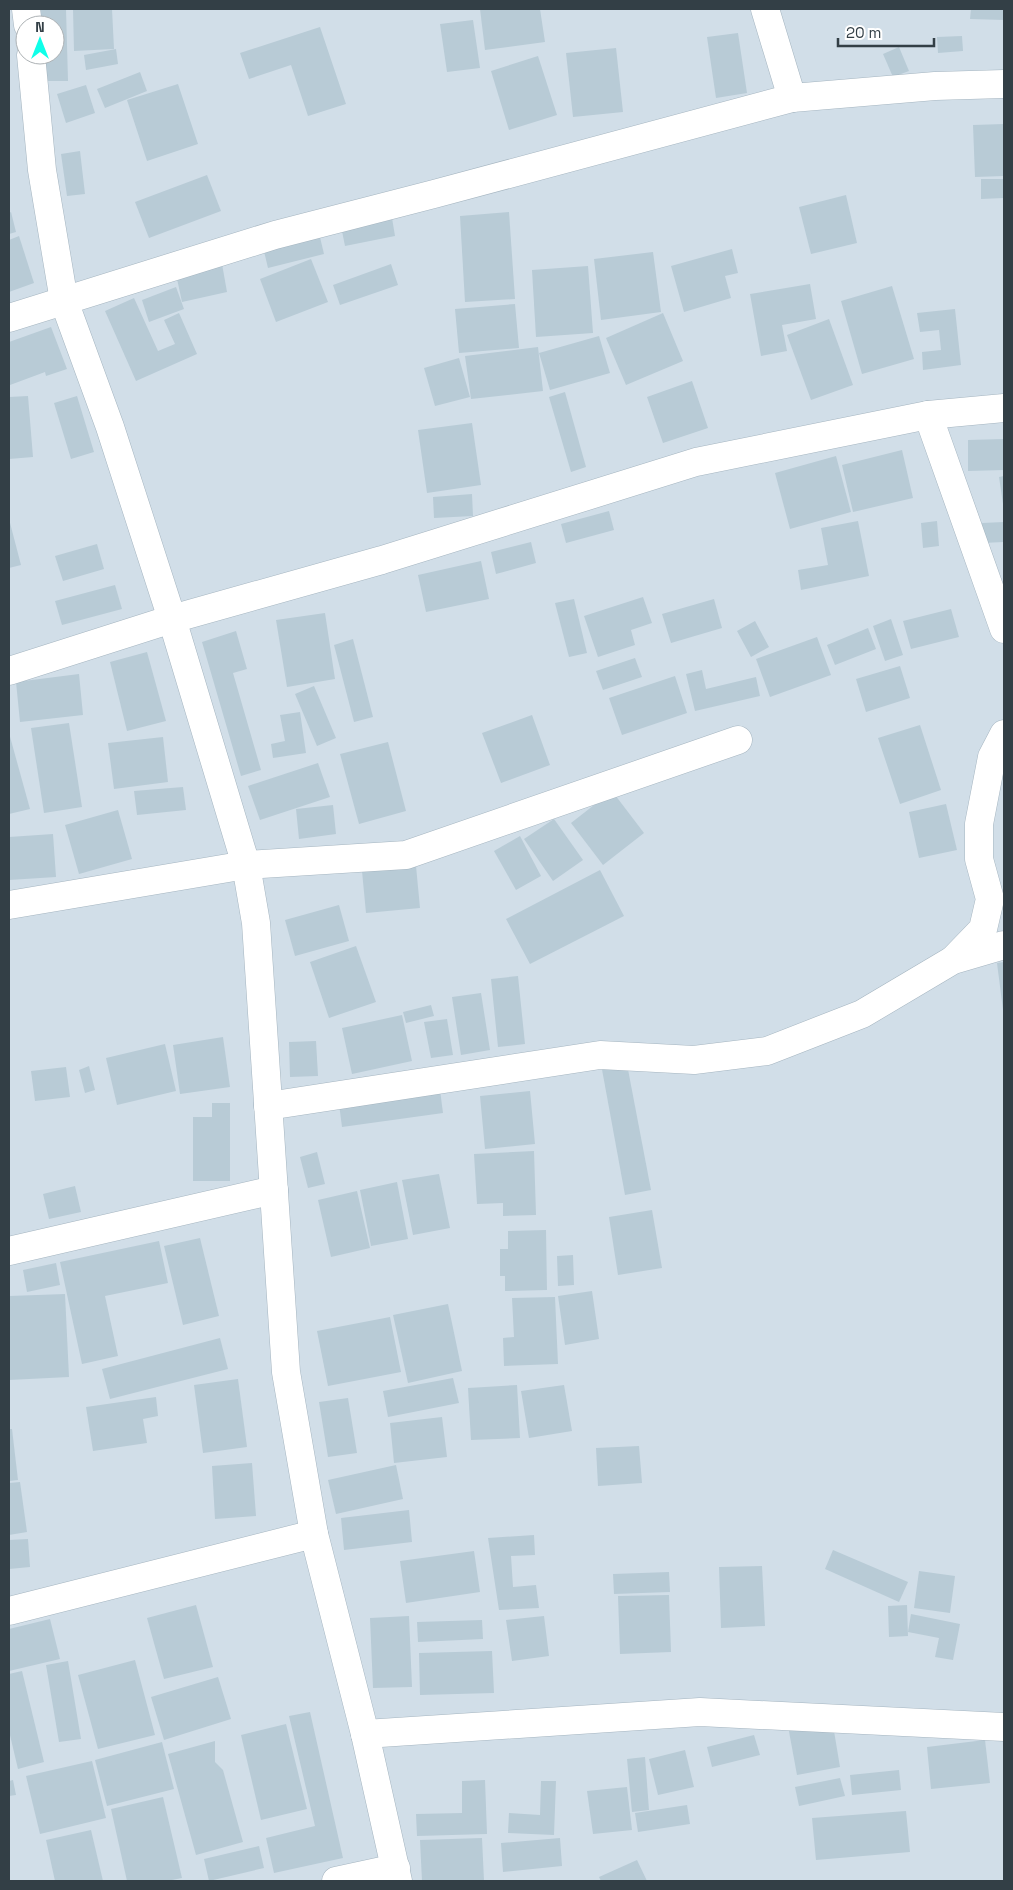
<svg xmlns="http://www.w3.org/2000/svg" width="1013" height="1890" viewBox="0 0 1013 1890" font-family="'Space Grotesk',sans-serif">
  <rect width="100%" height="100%" fill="#e3ecf3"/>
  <path fill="#d1dee8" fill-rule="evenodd" d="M9,9H1004V1881H9ZM25,25H55V55H25Z"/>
  <g fill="#b8cbd6">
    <path d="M40,9H66L68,81H42L41,55H55V25H40Z"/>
    <path d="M73,9H112L114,49L74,51Z"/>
    <path d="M480,9H540L545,42L485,50Z"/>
    <path d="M971,9H1004V20L970,19Z"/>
    <path d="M473,20L480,68L447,72L440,24Z"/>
    <path d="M320,27L346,104L308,116L291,65L249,79L240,53Z"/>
    <path d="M738,33L747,93L716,98L707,37Z"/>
    <path d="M962,36L963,51L938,53L937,37Z"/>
    <path d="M899,47L909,71L893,77L883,54Z"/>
    <path d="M616,48L623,112L573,117L566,53Z"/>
    <path d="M116,49L118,64L86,70L84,55Z"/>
    <path d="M538,56L557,115L509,130L491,71Z"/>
    <path d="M140,72L147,91L105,108L97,89Z"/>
    <path d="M178,84L198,144L147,161L127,100Z"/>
    <path d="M86,85L95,113L66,123L57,94Z"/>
    <path d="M1004,124V176L975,177L973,125Z"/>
    <path d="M80,151L85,194L67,196L61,154Z"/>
    <path d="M207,175L221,211L149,238L135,202Z"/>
    <path d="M981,179H1004V198L981,199Z"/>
    <path d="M846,195L857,243L811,254L799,207Z"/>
    <path d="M11,212L16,232L9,234V213Z"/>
    <path d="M391,212L395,236L345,246L340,221Z"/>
    <path d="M509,212L515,299L465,302L460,216Z"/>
    <path d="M319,233L324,254L268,268L263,247Z"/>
    <path d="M19,236L34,283L9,292V240Z"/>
    <path d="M732,249L738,273L725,276L731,298L684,312L671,266Z"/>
    <path d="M653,252L661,312L601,320L594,259Z"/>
    <path d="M311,259L328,302L276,322L260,279Z"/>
    <path d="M222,264L227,292L182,302L176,274Z"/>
    <path d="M391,264L398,285L340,305L333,285Z"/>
    <path d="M588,266L593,333L536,337L532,270Z"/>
    <path d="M810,284L816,319L782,325L787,351L761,356L750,294Z"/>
    <path d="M892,286L914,359L862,374L841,301Z"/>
    <path d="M176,287L184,309L149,322L142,300Z"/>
    <path d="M134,298L158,351L175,344L164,320L179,313L197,354L136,381L105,311Z"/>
    <path d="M515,304L519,348L459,353L455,309Z"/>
    <path d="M955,309L961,365L923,370L922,352L941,350L939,330L920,332L917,313Z"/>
    <path d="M663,313L683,361L626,385L606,338Z"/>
    <path d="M829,319L853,385L811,400L787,335Z"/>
    <path d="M51,327L67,369L46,376L45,372L10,385L9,342Z"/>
    <path d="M599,336L610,373L550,390L539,353Z"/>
    <path d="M538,347L543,391L471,399L465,356Z"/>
    <path d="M459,358L470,397L435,406L424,368Z"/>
    <path d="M692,381L708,428L663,443L647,397Z"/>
    <path d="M565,392L586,467L571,472L549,397Z"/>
    <path d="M28,396L33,457L9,459V397Z"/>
    <path d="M77,396L94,452L71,459L54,403Z"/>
    <path d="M472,423L481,485L427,493L418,430Z"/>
    <path d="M1004,439V470L968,471V440Z"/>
    <path d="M902,450L913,498L853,512L842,465Z"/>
    <path d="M836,456L851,512L790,529L775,473Z"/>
    <path d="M1004,476V504H1003L999,477Z"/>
    <path d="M472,494L473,516L434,518L433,497Z"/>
    <path d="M609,511L614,530L566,543L561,524Z"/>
    <path d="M9,519L21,565L9,568Z"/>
    <path d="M858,521L869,576L801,590L798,570L828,565L821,528Z"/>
    <path d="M937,521L939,546L923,548L921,523Z"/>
    <path d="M1004,522V542L982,543V523Z"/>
    <path d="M531,542L536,563L496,574L491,552Z"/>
    <path d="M97,544L104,569L63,581L55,556Z"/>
    <path d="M481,561L489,599L426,612L418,575Z"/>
    <path d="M115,585L122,609L62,625L55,601Z"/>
    <path d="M643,597L652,623L631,630L635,645L598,657L584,616Z"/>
    <path d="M574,599L587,653L569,657L555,603Z"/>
    <path d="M714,599L722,628L671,643L662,614Z"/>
    <path d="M951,609L959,637L911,649L903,621Z"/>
    <path d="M325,613L335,679L287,687L276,620Z"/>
    <path d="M891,619L903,655L885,661L873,626Z"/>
    <path d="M755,621L769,647L751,657L737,631Z"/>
    <path d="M868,628L876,649L835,665L827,645Z"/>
    <path d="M236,631L247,669L233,673L261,770L241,776L202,642Z"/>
    <path d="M817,637L831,675L770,697L756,659Z"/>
    <path d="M353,639L373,717L354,722L334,645Z"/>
    <path d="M147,652L166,721L127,731L110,662Z"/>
    <path d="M635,658L642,677L603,690L596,671Z"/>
    <path d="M900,666L910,698L866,712L856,679Z"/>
    <path d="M702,670L706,689L756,677L760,696L695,711L686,674Z"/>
    <path d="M79,674L83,715L20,722L16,682Z"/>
    <path d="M675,676L687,713L622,735L609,698Z"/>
    <path d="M314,686L336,738L317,746L295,694Z"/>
    <path d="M300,712L306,753L273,758L271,744L285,741L280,715Z"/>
    <path d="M532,715L550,765L501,783L482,733Z"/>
    <path d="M69,723L82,807L44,813L31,728Z"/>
    <path d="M920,725L941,790L900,804L878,738Z"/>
    <path d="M9,733L30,809L9,814Z"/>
    <path d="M163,737L168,782L114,789L108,743Z"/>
    <path d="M388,742L406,811L359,824L340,754Z"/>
    <path d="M318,763L330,797L260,820L248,786Z"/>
    <path d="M183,787L186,810L137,815L134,791Z"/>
    <path d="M612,791L644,833L603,865L571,823Z"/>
    <path d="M946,804L957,850L919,858L909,812Z"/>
    <path d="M333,805L336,834L299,839L296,809Z"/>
    <path d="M118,810L132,859L79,874L65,825Z"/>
    <path d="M554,819L583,860L553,881L524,839Z"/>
    <path d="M53,834L56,877L9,880V837Z"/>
    <path d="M520,836L541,876L516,890L494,851Z"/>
    <path d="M416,866L420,908L366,913L362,871Z"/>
    <path d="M600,870L624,916L530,964L506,919Z"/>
    <path d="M339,905L349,941L295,956L285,920Z"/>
    <path d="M356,946L376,1002L329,1018L310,962Z"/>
    <path d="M1004,962V1010H1003L997,963Z"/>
    <path d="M518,976L525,1044L498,1047L491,979Z"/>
    <path d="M481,993L490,1050L461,1055L452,997Z"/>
    <path d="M431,1005L434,1016L406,1023L403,1012Z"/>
    <path d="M402,1015L412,1061L352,1074L342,1028Z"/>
    <path d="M447,1019L453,1055L431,1058L424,1022Z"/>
    <path d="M223,1037L230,1087L180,1094L173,1045Z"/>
    <path d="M316,1041L318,1076L290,1077L289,1042Z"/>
    <path d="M165,1044L176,1091L117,1105L106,1058Z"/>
    <path d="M626,1059L651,1190L625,1195L601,1064Z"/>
    <path d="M89,1066L95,1090L85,1093L79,1070Z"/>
    <path d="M66,1067L70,1097L35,1101L31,1071Z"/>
    <path d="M440,1090L443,1113L342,1127L339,1104Z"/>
    <path d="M530,1091L535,1144L485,1149L480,1096Z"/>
    <path d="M212,1103H230V1181H193V1117H212Z"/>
    <path d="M534,1151L536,1215L503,1216V1203L477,1204L474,1154Z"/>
    <path d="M317,1152L325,1184L308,1188L300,1157Z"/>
    <path d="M439,1174L450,1228L413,1235L402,1180Z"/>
    <path d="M397,1182L408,1239L371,1246L360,1190Z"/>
    <path d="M75,1186L81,1212L49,1219L43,1194Z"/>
    <path d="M357,1191L370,1248L331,1257L318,1200Z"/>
    <path d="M652,1210L662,1268L618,1275L609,1217Z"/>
    <path d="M546,1230L547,1290L505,1291V1276H500V1249H508V1231Z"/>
    <path d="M200,1238L219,1316L183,1325L164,1246Z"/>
    <path d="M159,1241L168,1283L105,1296L118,1356L82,1364L60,1262Z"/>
    <path d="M573,1255L574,1285L558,1286L557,1256Z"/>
    <path d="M56,1263L60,1285L27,1292L23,1270Z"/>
    <path d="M592,1291L599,1339L565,1345L558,1296Z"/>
    <path d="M65,1294L69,1377L9,1380V1296Z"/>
    <path d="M555,1297L558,1364L504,1366L503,1338L514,1337L512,1298Z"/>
    <path d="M448,1304L462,1371L408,1383L393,1315Z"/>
    <path d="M390,1317L401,1372L328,1386L317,1331Z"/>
    <path d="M220,1338L228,1369L110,1399L102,1369Z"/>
    <path d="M453,1378L459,1403L388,1417L383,1391Z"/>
    <path d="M238,1379L247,1447L203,1453L194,1385Z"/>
    <path d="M517,1385L520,1438L471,1440L468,1388Z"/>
    <path d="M564,1385L572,1431L529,1438L521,1391Z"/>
    <path d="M156,1397L158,1416L143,1419L147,1443L93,1451L86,1407Z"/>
    <path d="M348,1398L357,1453L328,1457L319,1402Z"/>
    <path d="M442,1417L447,1457L394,1463L390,1423Z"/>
    <path d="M9,1429H12L18,1480L9,1481Z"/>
    <path d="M639,1446L642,1483L598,1486L596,1448Z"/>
    <path d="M252,1463L256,1516L215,1519L212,1466Z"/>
    <path d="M396,1465L403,1499L336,1514L328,1480Z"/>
    <path d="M20,1482L27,1532L9,1535V1483Z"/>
    <path d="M409,1510L412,1542L344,1550L341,1518Z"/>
    <path d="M534,1535L535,1555L511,1556L513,1587L536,1585L539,1608L499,1610L488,1538Z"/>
    <path d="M28,1539L30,1567L9,1569V1540Z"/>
    <path d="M833,1550L908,1582L899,1602L825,1569Z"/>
    <path d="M474,1551L480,1592L406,1603L400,1561Z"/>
    <path d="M762,1566L765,1626L721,1628L719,1567Z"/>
    <path d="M919,1571L955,1576L950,1613L914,1608Z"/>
    <path d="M669,1572L670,1592L614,1594L613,1574Z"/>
    <path d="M669,1595L671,1652L620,1654L618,1596Z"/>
    <path d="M196,1605L213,1667L164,1679L147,1618Z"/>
    <path d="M907,1605L908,1636L889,1637L888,1606Z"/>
    <path d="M911,1614L960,1624L953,1660L935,1657L939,1638L908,1632Z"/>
    <path d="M409,1616L412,1687L373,1688L370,1618Z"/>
    <path d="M544,1616L549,1656L512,1661L506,1620Z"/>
    <path d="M50,1619L60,1659L9,1671V1629Z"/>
    <path d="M482,1620L483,1639L418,1642L417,1622Z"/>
    <path d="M492,1651L494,1693L420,1695L419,1653Z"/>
    <path d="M135,1660L155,1735L98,1749L78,1675Z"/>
    <path d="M68,1661L81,1739L59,1742L46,1665Z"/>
    <path d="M22,1671L44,1762L18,1769L9,1731V1674Z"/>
    <path d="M218,1677L231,1719L164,1740L151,1697Z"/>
    <path d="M310,1712L343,1858L274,1873L266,1838L315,1826L289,1716Z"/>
    <path d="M832,1719L840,1767L797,1775L788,1726Z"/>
    <path d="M286,1724L307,1809L261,1820L241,1735Z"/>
    <path d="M754,1735L760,1755L712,1767L707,1747Z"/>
    <path d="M985,1740L990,1783L931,1789L927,1747Z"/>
    <path d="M215,1741V1762L223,1770L243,1842L196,1855L168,1754Z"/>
    <path d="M162,1742L174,1789L107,1806L95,1760Z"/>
    <path d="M685,1750L694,1787L658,1795L649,1759Z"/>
    <path d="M645,1757L649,1810L632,1812L627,1759Z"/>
    <path d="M92,1761L106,1818L40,1834L26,1776Z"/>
    <path d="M899,1770L901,1790L852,1795L850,1775Z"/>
    <path d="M840,1778L845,1796L799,1806L795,1787Z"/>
    <path d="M13,1780L16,1795L9,1796V1781Z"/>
    <path d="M485,1780L487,1834L417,1836L416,1814L462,1813V1781Z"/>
    <path d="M541,1781H556L554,1835L508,1833L509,1813L540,1815Z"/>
    <path d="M627,1787L632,1830L593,1834L587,1791Z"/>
    <path d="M163,1797L182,1878L167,1881H127L111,1809Z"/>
    <path d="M687,1805L690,1824L638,1832L635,1813Z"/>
    <path d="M906,1811L910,1852L816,1860L812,1818Z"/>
    <path d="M91,1830L103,1881H55L46,1840Z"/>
    <path d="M482,1838L484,1881H422L420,1840Z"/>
    <path d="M560,1838L562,1866L503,1872L501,1843Z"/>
    <path d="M259,1846L264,1868L209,1881L204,1859Z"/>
    <path d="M637,1860L647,1881H601L599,1877Z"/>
  </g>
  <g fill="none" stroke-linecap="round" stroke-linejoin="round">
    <g stroke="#a5b5c0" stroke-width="29">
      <g id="street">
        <path d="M26,9L28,25"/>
        <path d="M765,9L792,98"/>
        <path d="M31,55L42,170L64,301L110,427L172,619L246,865L256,923L286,1372L314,1534L365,1734L398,1881"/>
        <path d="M9,318L275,235L434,194L792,98L935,86L1004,84"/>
        <path d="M928,415L1004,629"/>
        <path d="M9,671L172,619L382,560L696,462L928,415L1004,408"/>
        <path d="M9,905L246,865L406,855L738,740"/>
        <path d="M954,959L983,929L990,899L979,859V824L992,757L1004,734"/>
        <path d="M268,1106L600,1055L694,1060L767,1051L862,1014L953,960L1004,945"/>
        <path d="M9,1251L274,1190"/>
        <path d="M9,1611L314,1534"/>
        <path d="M365,1734L700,1712L1004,1727"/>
        <path d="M336,1881L396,1868"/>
      </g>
    </g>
    <use href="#street" stroke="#fff" stroke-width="28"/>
  </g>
  <rect width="1013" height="1890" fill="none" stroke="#333f46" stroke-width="20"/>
  <g transform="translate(40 40)"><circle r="24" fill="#ffffff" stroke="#adb2b5"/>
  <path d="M0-4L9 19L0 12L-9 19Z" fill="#0fffe9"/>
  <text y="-8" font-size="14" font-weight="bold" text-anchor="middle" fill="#333f46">N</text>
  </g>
  <path d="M838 38v8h96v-8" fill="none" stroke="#333f46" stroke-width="2.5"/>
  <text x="846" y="38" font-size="15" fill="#333f46" stroke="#ffffff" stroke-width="4" paint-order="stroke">20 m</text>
</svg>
